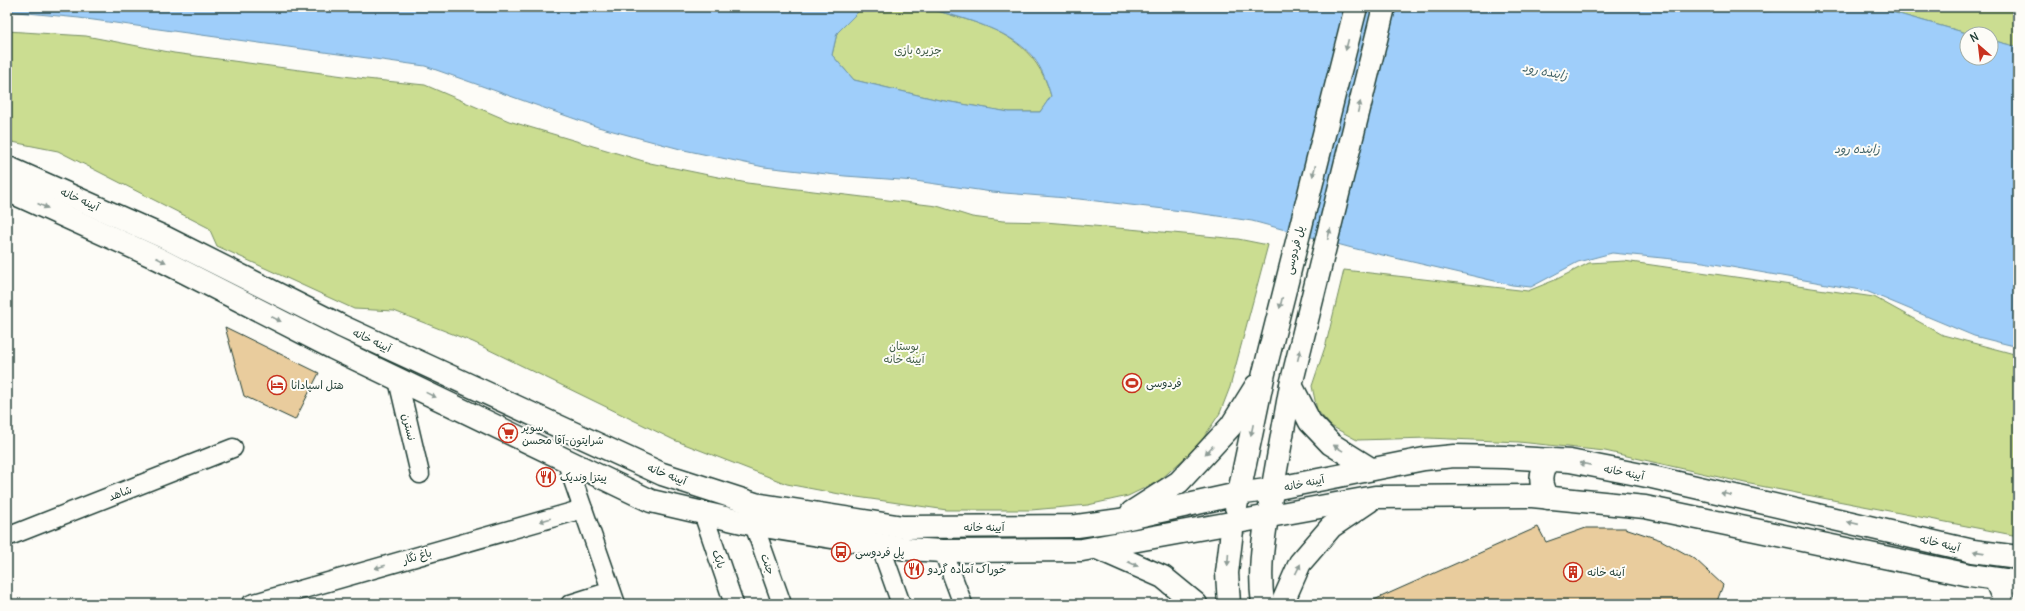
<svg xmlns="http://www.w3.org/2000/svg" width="2025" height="611" viewBox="0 0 2025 611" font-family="Delius,'Playpen Sans Arabic',sans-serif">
  <rect width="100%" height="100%" fill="#fdfcf7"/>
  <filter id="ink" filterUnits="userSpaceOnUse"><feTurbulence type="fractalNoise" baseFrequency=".025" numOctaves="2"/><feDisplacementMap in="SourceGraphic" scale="8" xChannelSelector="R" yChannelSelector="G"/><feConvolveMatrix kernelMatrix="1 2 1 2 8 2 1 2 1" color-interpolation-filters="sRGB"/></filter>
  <g filter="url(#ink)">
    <g fill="#cbdd91" stroke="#758d62">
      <path d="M863,7C883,7 902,6 921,7C932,8 943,13 954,16C1001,29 1037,45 1051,96L1040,112H1009L939,100L854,80L832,55L837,33Z"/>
      <path d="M1742,7H1781C1769,14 1754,13 1742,7Z"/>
      <path d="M1874,7H2018V47L1991,40V34H1970Z"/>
      <path d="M7,31L86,36L174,53L366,79L425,85L509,121L650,163L747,183L937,206L972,217L1003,221L1045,222L1129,229L1238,239L1268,245L1230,387L1220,413L1198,446L1159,481L1128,496L1088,505L1031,510H947L850,496L787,484L674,440L473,342L394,311L354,309L217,246L209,228L58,151L7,141Z"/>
      <path d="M1624,261L1874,297L1943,335L2018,355V536L1745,483L1605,451L1519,442L1428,438L1357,440L1331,426L1317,410L1312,386L1326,344L1344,270L1528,291L1555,280L1589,263Z"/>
    </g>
    <path fill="#9fcefa" stroke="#6c94ab" d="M7,7H863L837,33L832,55L854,80L939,100L1009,112H1040L1051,96C1047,82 1042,68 1033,57C1009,28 958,17 923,7H1742C1755,13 1769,14 1781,7H1874L1970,34H1967V58H1991V40L2018,47V347L1974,336L1866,291L1703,262L1612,253L1578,262L1531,287L1512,285L1352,248L1252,221L1190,212L1079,199L992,192L915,181L845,176L764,167L684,150L598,127L425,66L79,18L7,11Z"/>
    <g fill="#e9cc9d" stroke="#1f3d34">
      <path d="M225,327L319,373L295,420L244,396Z"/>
      <path d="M1538,527L1546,542L1586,528H1625L1661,540L1695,559L1723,585L1716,604H1365Z"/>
    </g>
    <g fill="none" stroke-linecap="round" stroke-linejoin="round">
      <g stroke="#1f3d34" stroke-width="21">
        <g id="street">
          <path d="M398,380L420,474"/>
          <path d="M566,460L616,604"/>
          <path d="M703,513L734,604"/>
          <path d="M754,525L782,604"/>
          <path d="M7,537L233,448"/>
          <path d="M880,545L901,604"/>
          <path d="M943,551L963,604"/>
          <path d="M251,604L583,509"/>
          <path d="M570,604L611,591"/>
        </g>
      </g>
      <g stroke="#1f3d34" stroke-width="25">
        <g id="secondary">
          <path d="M1995,579L2006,604"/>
          <path d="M1229,604L1227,573L1233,522"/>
          <path d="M1263,604C1259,573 1262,548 1267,517"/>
        </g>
      </g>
      <g stroke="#1f3d34" stroke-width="25">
        <g id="primary">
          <path d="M7,169H11L166,238L341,326L662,474L755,504L903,527L1077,526L1120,520L1238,494L1273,489L1424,459L1454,456L1504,457L1570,461L1652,477L1973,551L2018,557"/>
          <path d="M7,190L159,259L333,348L651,501L751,524L906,549L943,551L1082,550L1375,497L1532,496L1645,507L1970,575L2018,582"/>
          <path d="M1291,385L1310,422L1331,444L1371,469"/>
          <path d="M1548,498C1539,485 1539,473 1549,460"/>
          <path d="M1270,503L1291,385L1384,7"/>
          <path d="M1236,507L1264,373L1356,7"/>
          <path d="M1132,512L1179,482L1231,426L1256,386"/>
          <path d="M1097,548L1163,577L1196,604"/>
          <path d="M1282,604L1300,563L1331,527L1368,502"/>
        </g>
      </g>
      <use href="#street" stroke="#fdfcf7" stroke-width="18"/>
      <use href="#secondary" stroke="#fdfcf7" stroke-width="22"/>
      <use href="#primary" stroke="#fdfcf7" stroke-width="22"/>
    </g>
    <defs><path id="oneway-solid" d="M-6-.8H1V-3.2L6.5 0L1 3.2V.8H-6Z"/></defs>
    <g fill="#8e9c96">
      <use href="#oneway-solid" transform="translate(1347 45) rotate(104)"/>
      <use href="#oneway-solid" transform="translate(1359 107) rotate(-76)"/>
      <use href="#oneway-solid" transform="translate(1314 171) rotate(104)"/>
      <use href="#oneway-solid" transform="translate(43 206) rotate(24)"/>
      <use href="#oneway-solid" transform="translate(1329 234) rotate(-76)"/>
      <use href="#oneway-solid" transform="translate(161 260) rotate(26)"/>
      <use href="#oneway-solid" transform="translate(1281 303) rotate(104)"/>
      <use href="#oneway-solid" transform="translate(276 319) rotate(27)"/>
      <use href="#oneway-solid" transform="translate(1299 355) rotate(-76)"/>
      <use href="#oneway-solid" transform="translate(431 395) rotate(26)"/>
      <use href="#oneway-solid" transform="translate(1252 430) rotate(102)"/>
      <use href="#oneway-solid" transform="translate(1338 448) rotate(-148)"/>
      <use href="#oneway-solid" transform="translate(1209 450) rotate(133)"/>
      <use href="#oneway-solid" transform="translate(1585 464) rotate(-169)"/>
      <use href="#oneway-solid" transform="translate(1726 494) rotate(-167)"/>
      <use href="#oneway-solid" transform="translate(545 520) rotate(164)"/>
      <use href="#oneway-solid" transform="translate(1853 523) rotate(-167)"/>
      <use href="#oneway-solid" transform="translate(1979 552) rotate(-172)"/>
      <use href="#oneway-solid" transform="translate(1228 560) rotate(94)"/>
      <use href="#oneway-solid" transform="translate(1133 564) rotate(24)"/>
      <use href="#oneway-solid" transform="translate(380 567) rotate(164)"/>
      <use href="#oneway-solid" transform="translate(1298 569) rotate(-64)"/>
    </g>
  </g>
  <defs>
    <g id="stadium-ring" transform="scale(1)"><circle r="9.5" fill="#fdfcf7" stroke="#c8321e" stroke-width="1.5"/><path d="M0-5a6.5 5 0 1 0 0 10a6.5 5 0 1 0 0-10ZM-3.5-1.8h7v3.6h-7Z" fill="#c8321e"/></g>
    <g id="hotel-ring" transform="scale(1)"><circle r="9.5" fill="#fdfcf7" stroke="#c8321e" stroke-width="1.5"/><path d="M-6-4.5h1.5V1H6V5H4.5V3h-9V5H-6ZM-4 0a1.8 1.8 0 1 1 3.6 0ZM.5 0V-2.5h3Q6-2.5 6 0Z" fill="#c8321e"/></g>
    <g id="supermarket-ring" transform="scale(1)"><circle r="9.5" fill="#fdfcf7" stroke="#c8321e" stroke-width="1.5"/><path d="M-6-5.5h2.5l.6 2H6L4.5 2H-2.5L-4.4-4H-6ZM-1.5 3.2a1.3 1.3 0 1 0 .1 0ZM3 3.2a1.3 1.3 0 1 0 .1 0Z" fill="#c8321e"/></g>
    <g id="restaurant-ring" transform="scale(1)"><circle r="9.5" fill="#fdfcf7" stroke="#c8321e" stroke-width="1.5"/><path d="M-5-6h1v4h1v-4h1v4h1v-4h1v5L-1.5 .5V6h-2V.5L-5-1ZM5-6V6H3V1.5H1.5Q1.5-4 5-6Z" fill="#c8321e"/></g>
    <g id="bus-ring" transform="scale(1)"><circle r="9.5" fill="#fdfcf7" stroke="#c8321e" stroke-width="1.5"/><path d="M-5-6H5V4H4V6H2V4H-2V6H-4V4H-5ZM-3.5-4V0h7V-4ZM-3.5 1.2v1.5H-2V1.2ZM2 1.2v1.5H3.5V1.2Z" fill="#c8321e"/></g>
    <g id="building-ring" transform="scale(1)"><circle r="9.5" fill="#fdfcf7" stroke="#c8321e" stroke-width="1.5"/><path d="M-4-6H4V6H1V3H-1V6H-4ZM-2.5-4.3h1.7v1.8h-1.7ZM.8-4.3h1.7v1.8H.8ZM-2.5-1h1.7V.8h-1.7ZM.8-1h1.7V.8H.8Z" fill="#c8321e"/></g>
  </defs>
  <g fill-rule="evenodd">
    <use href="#stadium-ring" x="1132" y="383"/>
    <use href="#hotel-ring" x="277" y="385"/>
    <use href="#supermarket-ring" x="508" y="433"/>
    <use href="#restaurant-ring" x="546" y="477"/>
    <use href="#bus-ring" x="841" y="552"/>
    <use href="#restaurant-ring" x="914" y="569"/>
    <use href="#building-ring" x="1573" y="572"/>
  </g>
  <g text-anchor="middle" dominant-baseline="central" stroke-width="4" stroke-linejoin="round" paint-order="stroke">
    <g font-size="11" fill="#415d47" stroke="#fdfcf7">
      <text x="918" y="50">جزیره بازی</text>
      <text x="904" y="346">بوستان<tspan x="904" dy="13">آیینه خانه</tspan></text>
    </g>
    <g font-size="11" fill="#1f3d34" stroke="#fdfcf7">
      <text transform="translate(80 199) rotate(24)">آیینه خانه</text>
      <text transform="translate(1294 250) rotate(-76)">پل فردوسی</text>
      <text transform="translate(372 340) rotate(25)">آیینه خانه</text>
      <text transform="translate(409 427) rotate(77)">نسترن</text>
      <text transform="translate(1624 472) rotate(11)">آیینه خانه</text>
      <text transform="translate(667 474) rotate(21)">آیینه خانه</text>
      <text transform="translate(1304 483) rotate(-12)">آیینه خانه</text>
      <text transform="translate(120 493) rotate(-21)">شاهد</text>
      <text x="984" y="527">آیینه خانه</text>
      <text transform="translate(1940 543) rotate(13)">آیینه خانه</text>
      <text transform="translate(417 556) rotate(-16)">باغ نگار</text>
      <text transform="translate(719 559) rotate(71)">بابک</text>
      <text transform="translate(768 564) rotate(71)">جنت</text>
    </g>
    <g font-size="11" fill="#1f3d34" stroke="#fdfcf7" text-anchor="start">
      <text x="1146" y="383">فردوسی</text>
      <text x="291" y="385">هتل اسپادانا</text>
      <text x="522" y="427">سوپر<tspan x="522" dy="13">شرایتون-آقا محسن</tspan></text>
      <text x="560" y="477">پیتزا وندیک</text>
      <text x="855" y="552">پل فردوسی</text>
      <text x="928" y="569">خوراک آماده گردو</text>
      <text x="1587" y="572">آینه خانه</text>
    </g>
    <g font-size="12" font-style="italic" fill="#3f6166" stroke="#fdfcf7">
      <text transform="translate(1545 71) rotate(11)">زاینده رود</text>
      <text x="1857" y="148">زاینده رود</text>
    </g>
  </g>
  <rect width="2025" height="611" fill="none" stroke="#fdfcf7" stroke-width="24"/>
  <rect x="12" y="12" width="2001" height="587" fill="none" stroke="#1f3d34" stroke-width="1.5" filter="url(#ink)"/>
  <g transform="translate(1979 46) rotate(332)"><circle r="19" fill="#fdfcf7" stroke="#a4b0a9"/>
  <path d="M0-3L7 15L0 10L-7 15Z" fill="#c8321e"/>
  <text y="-6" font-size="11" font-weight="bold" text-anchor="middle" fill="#1f3d34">N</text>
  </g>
</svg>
